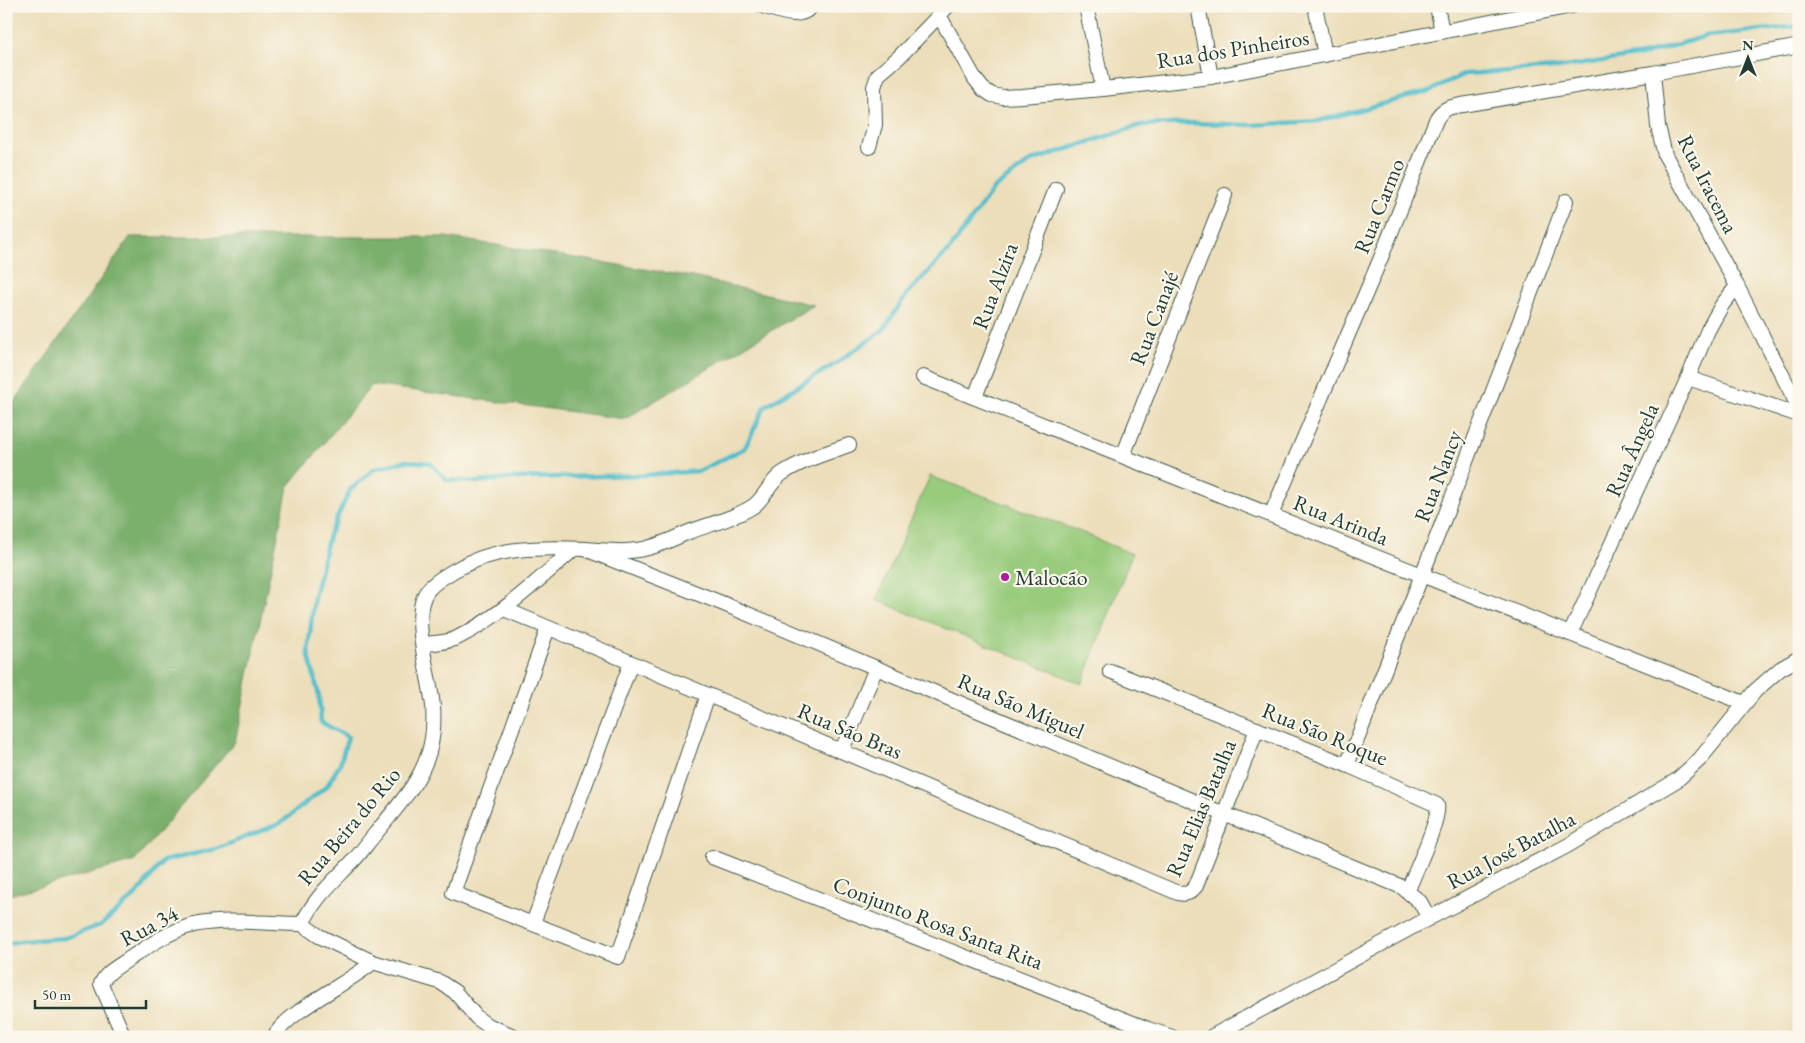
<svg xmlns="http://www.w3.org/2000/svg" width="1805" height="1043" viewBox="0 0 1805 1043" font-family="'EB Garamond',serif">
  <rect width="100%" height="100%" fill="#fbf7ec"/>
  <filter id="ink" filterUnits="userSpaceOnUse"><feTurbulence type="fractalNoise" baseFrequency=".02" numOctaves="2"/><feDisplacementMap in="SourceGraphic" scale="10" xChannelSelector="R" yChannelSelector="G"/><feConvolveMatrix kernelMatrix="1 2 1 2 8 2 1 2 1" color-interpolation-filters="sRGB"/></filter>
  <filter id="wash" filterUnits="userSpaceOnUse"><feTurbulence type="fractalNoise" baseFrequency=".0096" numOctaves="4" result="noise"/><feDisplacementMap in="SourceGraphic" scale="20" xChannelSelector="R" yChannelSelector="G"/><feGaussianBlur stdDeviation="1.12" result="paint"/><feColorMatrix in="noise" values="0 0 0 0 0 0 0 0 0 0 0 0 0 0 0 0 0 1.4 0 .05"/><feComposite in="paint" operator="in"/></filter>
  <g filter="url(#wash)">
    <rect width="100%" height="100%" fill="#ecdeba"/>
    <path fill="#98cb7c" stroke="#5c8458" d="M930,476L1076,530L1132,554L1082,684L876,600Z"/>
    <path fill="#7aaf6c" stroke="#4c7650" d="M130,237H446L693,277L814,305L625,419L372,385L288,487L235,742L135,861L6,896V414Z"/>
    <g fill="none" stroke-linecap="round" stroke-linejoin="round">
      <path stroke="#50bdca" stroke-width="4.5" d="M6,944L20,941L65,938L101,925L137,894L163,861L216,849L281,823L327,786L340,764L348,737L321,722L319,696L308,652L314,597L329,535L350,490L374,469L406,461L430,463L447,480L478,482L516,478L645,475L699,471L745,448L765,406L835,364L883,330L907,294L950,249L994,188L1031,161L1141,125L1196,123L1250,125L1318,121L1430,91L1465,74L1557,68L1642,55L1706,36L1799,26"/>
    </g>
  </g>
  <g filter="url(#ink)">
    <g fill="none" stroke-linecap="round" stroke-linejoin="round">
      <g stroke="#3e5548" stroke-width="16">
        <g id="minor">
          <path d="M763,6C779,11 799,21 812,6"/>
          <path d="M1086,6L1103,89"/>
          <path d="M1198,6L1211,77"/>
          <path d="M1315,6L1325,55"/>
          <path d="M1437,6L1442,32"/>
          <path d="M940,17L975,79L983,89L992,95L1003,97L1022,96L1103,89L1211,77L1572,6"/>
          <path d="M1795,47L1653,73L1658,126L1665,155L1737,286L1799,408"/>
          <path d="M869,147L875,125L874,87L878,75L899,57L948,6"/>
          <path d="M923,377L1744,703"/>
          <path d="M1688,378L1799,415"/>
          <path d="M975,397L1056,189"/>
          <path d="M1123,456L1225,195"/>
          <path d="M1271,515L1380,260L1436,120C1442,108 1450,107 1462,105L1653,73"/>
          <path d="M585,549L724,604L1224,814L1402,887L1420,902L1429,918"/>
          <path d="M504,609L1178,893C1187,895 1190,893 1196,886L1257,729"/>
          <path d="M548,628L453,893L618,957L708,695"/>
          <path d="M1570,634L1688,378L1708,330L1722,305L1737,286"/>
          <path d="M423,644C434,643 446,643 457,638C501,616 537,581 574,549"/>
          <path d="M1110,671L1347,765L1437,805C1441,818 1414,874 1408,890"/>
          <path d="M842,750L876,668"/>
          <path d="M1347,765L1442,524L1566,201"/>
          <path d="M712,857L1148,1029L1172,1037"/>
          <path d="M533,923L631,663"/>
          <path d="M302,924C316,896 331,884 352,862C361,853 368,842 376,833C396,808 420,783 429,752C433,738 434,720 433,706C430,676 409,613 428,590C435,581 445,576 455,570C496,546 541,547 586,549C603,550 620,553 637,550C655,548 672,539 689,532C710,524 733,519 752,507C765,499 769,482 783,473C803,460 827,453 849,445"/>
          <path d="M373,962L440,982L455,992L477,1018L487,1025L516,1037"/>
          <path d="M124,1037L101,984C106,972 119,966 129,959C148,946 171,930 194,925C229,918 267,924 302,924"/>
          <path d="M274,1037C287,1011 348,984 373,962L319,936L302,924"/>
          <path d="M1211,1037L1418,924L1567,846L1677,780L1700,759L1755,691L1780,669L1799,658"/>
        </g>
      </g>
      <use href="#minor" stroke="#fff" stroke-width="14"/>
    </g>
  </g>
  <circle fill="#b5179e" stroke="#fbf7ec" stroke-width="2" cx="1005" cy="577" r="5"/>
  <g text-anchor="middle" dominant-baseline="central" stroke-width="4.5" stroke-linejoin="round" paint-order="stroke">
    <g font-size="22" fill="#1f3d34" stroke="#fbf7ec">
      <text transform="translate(1233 49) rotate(-9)">Rua dos Pinheiros</text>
      <text transform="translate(1708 184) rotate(63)">Rua Iracema</text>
      <text transform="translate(1379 206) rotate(-68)">Rua Carmo</text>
      <text transform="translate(995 286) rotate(-69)">Rua Alzira</text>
      <text transform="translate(1154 318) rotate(-69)">Rua Canajé</text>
      <text transform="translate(1632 450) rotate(-66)">Rua Ângela</text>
      <text transform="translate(1438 476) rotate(-69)">Rua Nancy</text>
      <text transform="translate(1341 520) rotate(22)">Rua Arinda</text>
      <text transform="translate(1021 706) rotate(23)">Rua São Miguel</text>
      <text transform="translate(850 731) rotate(23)">Rua São Bras</text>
      <text transform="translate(1325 734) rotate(22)">Rua São Roque</text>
      <text transform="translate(1201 808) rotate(-67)">Rua Elias Batalha</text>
      <text transform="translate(349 826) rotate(-50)">Rua Beira do Rio</text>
      <text transform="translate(1511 850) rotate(-28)">Rua José Batalha</text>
      <text transform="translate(938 923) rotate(21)">Conjunto Rosa Santa Rita</text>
      <text transform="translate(149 926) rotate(-28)">Rua 34</text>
    </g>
    <g font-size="22" fill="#1f3d34" stroke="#fbf7ec" text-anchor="start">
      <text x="1015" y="577">Malocão</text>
    </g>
  </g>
  <rect width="1805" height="1043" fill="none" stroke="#fbf7ec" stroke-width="25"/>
  <g transform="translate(1748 58)" stroke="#fbf7ec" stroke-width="4" paint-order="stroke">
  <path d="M0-4L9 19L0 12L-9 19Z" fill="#1f3d34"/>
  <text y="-8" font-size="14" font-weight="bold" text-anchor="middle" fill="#1f3d34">N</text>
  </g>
  <path d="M35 1000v8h111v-8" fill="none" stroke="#1f3d34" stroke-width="2.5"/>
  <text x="42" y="1000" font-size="15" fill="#1f3d34" stroke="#fbf7ec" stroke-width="4" paint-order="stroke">50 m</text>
</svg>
